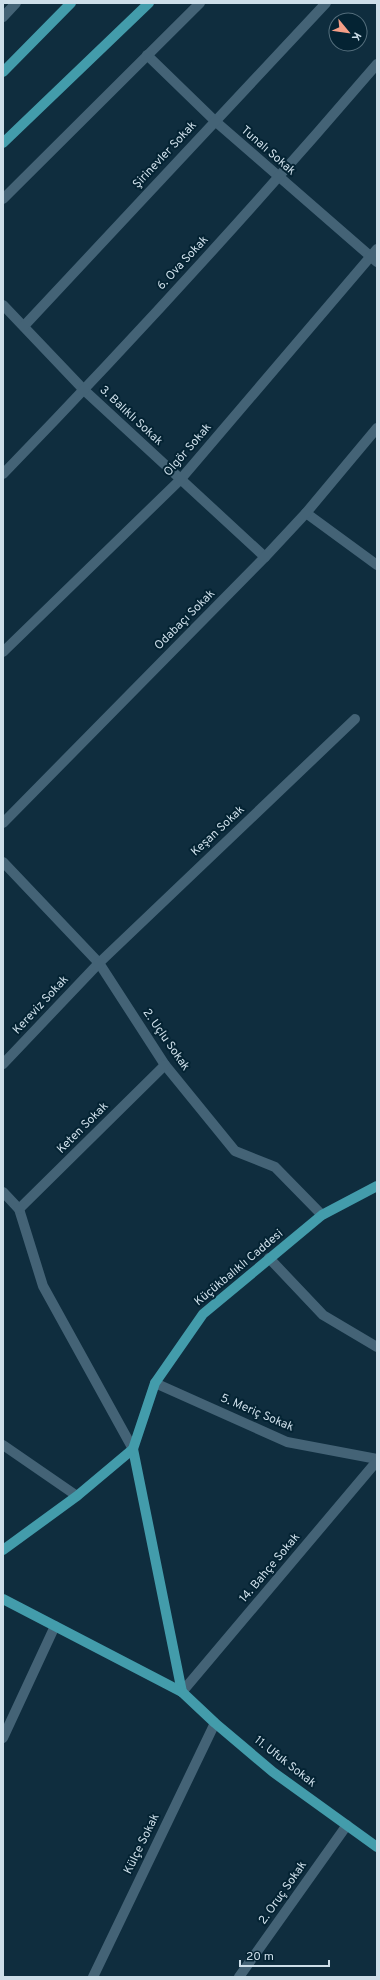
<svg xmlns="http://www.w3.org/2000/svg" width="380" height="1980" viewBox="0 0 380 1980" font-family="Overpass,sans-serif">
  <rect width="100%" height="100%" fill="#0f2d3e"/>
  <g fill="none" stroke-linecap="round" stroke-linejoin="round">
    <g stroke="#446376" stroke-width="10">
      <path d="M3,17L16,3"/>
      <path d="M147,55L215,121L377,262"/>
      <path d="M3,199L200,3"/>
      <path d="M3,305L84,390L265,557"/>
      <path d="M24,326L326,3"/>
      <path d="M3,474C132,341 256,205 377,64"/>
      <path d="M306,513L377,565"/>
      <path d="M3,652L180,480L377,249"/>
      <path d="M3,823L265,557L306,513L377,428"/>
      <path d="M3,862L99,963L165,1065L235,1151L275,1167L322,1215"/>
      <path d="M3,1064L99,963L355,719"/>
      <path d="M3,1192L19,1209L43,1286L133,1449"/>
      <path d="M19,1209L165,1065"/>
      <path d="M269,1258L323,1315L377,1347"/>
      <path d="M155,1383L287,1442L377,1459"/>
      <path d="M3,1445L77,1496"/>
      <path d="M182,1692L377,1461"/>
      <path d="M3,1738L55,1626"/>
      <path d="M93,1977L215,1723"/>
      <path d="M239,1977L347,1825"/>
    </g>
    <g stroke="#439cab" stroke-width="10">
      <path d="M3,72L71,3"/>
      <path d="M3,143L149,3"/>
      <path d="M133,1449L182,1692"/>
      <path d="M3,1550L77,1496L133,1449L155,1383L203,1314L322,1215L377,1186"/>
      <path d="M3,1599L182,1692L215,1723L273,1772L377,1847"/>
    </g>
  </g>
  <g text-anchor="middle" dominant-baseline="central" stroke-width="4" stroke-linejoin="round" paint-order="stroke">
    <g font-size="12" fill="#cddee9" stroke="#042333">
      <text transform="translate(268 151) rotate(41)">Tunalı Sokak</text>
      <text transform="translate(165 155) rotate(-47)">Şirinevler Sokak</text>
      <text transform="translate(183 263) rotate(-47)">6. Ova Sokak</text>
      <text transform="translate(131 416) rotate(43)">3. Balıklı Sokak</text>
      <text transform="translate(188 450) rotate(-49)">Olgör Sokak</text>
      <text transform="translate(185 620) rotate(-45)">Odabaçı Sokak</text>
      <text transform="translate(218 831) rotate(-43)">Keşan Sokak</text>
      <text transform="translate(41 1005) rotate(-47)">Kereviz Sokak</text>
      <text transform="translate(166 1040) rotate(55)">2. Uçlu Sokak</text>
      <text transform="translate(83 1128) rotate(-45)">Keten Sokak</text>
      <text transform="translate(239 1268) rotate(-40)">Küçükbalıklı Caddesi</text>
      <text transform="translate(257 1413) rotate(23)">5. Meriç Sokak</text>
      <text transform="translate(270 1568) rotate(-50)">14. Bahçe Sokak</text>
      <text transform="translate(285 1762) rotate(38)">11. Ufuk Sokak</text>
      <text transform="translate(142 1844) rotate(-64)">Külçe Sokak</text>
      <text transform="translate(283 1893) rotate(-55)">2. Oruç Sokak</text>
    </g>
  </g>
  <rect width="380" height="1980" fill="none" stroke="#cddee9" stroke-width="8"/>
  <g transform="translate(348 32) rotate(119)"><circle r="19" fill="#042333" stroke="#546e7c"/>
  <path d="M0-3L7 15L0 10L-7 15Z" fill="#f49e87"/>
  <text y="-6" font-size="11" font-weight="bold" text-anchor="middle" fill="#cddee9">K</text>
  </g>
  <path d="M240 1960v6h89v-6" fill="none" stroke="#cddee9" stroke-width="2"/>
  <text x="246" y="1960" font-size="12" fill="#cddee9" stroke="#042333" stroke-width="3" paint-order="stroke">20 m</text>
</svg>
